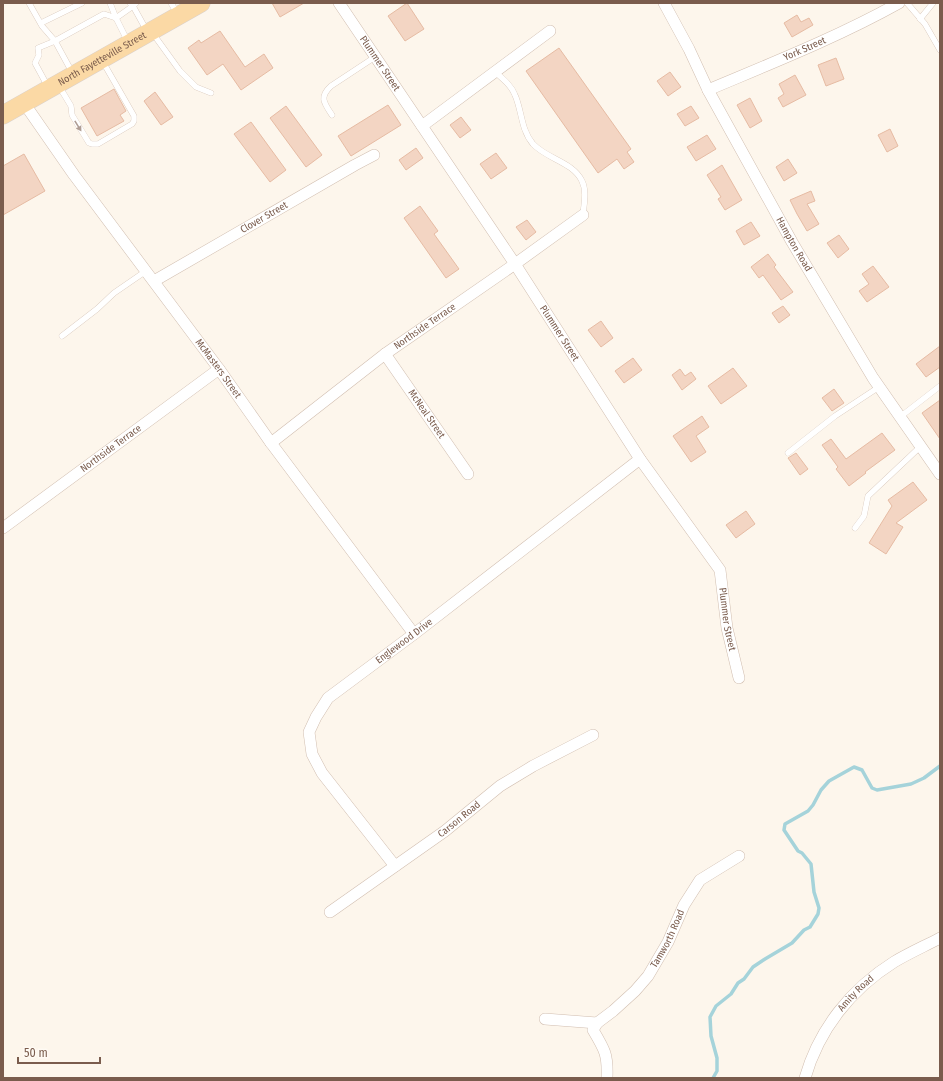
<svg xmlns="http://www.w3.org/2000/svg" width="943" height="1081" viewBox="0 0 943 1081" font-family="'Fira Sans Condensed',sans-serif">
  <rect width="100%" height="100%" fill="#fdf6ec"/>
  <g fill="none" stroke-linecap="round" stroke-linejoin="round">
    <path stroke="#a5d3da" stroke-width="3.5" d="M713,1078L717,1071V1058L711,1036L710,1017L716,1006L731,994L738,983L744,979L753,967L765,959L792,943L804,930L810,927L818,914L819,908L814,892L811,864L802,853L798,851L784,830L785,824L808,811L813,805L821,790L829,781L854,767L862,770L872,788L877,790L911,784L924,778L940,766"/>
  </g>
  <g fill="#f3d5c3" stroke="#e6bba3">
    <path d="M272,3H304L280,17Z"/>
    <path d="M407,3L424,29L405,41L388,16Z"/>
    <path d="M797,15L801,22L809,18L813,25L792,37L784,23Z"/>
    <path d="M220,31L245,67L264,54L273,68L241,90L223,64L207,75L188,48L199,40L201,43Z"/>
    <path d="M559,48L631,149L627,152L634,162L624,169L617,159L598,173L526,71Z"/>
    <path d="M836,58L844,79L826,86L818,65Z"/>
    <path d="M670,72L681,87L668,96L657,81Z"/>
    <path d="M795,75L806,95L783,107L778,98L784,94L779,84Z"/>
    <path d="M114,89L126,111L120,115L124,121L97,136L81,108Z"/>
    <path d="M155,92L173,117L161,125L144,101Z"/>
    <path d="M750,98L762,121L750,128L737,105Z"/>
    <path d="M388,105L401,125L351,156L338,136Z"/>
    <path d="M286,106L322,155L306,167L270,118Z"/>
    <path d="M691,106L699,118L685,126L677,114Z"/>
    <path d="M461,117L471,130L460,138L450,125Z"/>
    <path d="M251,122L286,170L270,182L234,134Z"/>
    <path d="M890,129L898,146L887,152L878,135Z"/>
    <path d="M707,135L716,149L696,161L687,147Z"/>
    <path d="M416,148L423,158L406,170L399,160Z"/>
    <path d="M496,153L507,168L491,179L480,164Z"/>
    <path d="M24,154L45,191L3,215V166Z"/>
    <path d="M788,159L797,173L784,181L776,167Z"/>
    <path d="M722,165L742,200L725,210L718,199L721,197L707,175Z"/>
    <path d="M811,191L815,201L807,204L819,224L807,231L797,214L790,200Z"/>
    <path d="M420,206L438,231L434,234L459,269L446,278L404,218Z"/>
    <path d="M527,220L536,232L526,240L516,227Z"/>
    <path d="M751,222L760,236L744,245L736,231Z"/>
    <path d="M839,235L849,249L838,258L827,243Z"/>
    <path d="M768,254L776,265L774,267L793,292L781,300L763,275L759,278L751,267Z"/>
    <path d="M873,266L889,287L867,302L859,291L869,284L862,274Z"/>
    <path d="M783,306L790,315L779,323L772,313Z"/>
    <path d="M601,321L613,338L601,347L588,330Z"/>
    <path d="M940,346V367L926,377L916,364Z"/>
    <path d="M633,358L642,370L624,383L615,371Z"/>
    <path d="M733,368L747,386L721,404L708,386Z"/>
    <path d="M680,369L685,376L691,372L696,379L682,390L672,375Z"/>
    <path d="M834,389L844,403L832,411L822,398Z"/>
    <path d="M940,400V439L922,413Z"/>
    <path d="M702,416L709,427L696,436L706,452L691,462L673,436Z"/>
    <path d="M882,433L895,450L865,472L866,473L849,486L836,469L838,467L822,445L831,439L846,459Z"/>
    <path d="M796,453L808,469L800,475L788,458Z"/>
    <path d="M913,482L927,500L896,523L903,527L886,554L869,543L892,506L888,500Z"/>
    <path d="M746,511L755,524L736,538L726,525Z"/>
  </g>
  <g fill="none" stroke-linecap="round" stroke-linejoin="round">
    <g stroke="#d1beb0" stroke-width="6">
      <g id="service">
        <path d="M29,3L42,26L55,41L38,48L39,55L35,63L48,87"/>
        <path d="M110,3L116,18"/>
        <path d="M136,3L133,6L148,33L154,35L180,71L196,87L211,93"/>
        <path d="M171,3L177,13"/>
        <path d="M907,3L925,24L940,50"/>
        <path d="M920,19L933,3"/>
        <path d="M41,23L82,3"/>
        <path d="M128,42L116,18L133,6L130,3"/>
        <path d="M495,72C503,79 511,85 515,95C522,111 521,130 533,144C547,159 573,162 582,181C587,191 584,204 583,215"/>
        <path d="M73,74L55,41L104,14L116,18"/>
        <path d="M59,86L71,106L72,115L89,143L92,144H98L132,124L134,121V116L103,62"/>
        <path d="M332,115C324,103 319,97 331,86L375,57"/>
        <path d="M62,336L97,309L114,293L146,271"/>
        <path d="M900,417L940,386"/>
        <path d="M788,453L835,416L879,387"/>
        <path d="M855,528L864,516L868,496L920,447"/>
      </g>
    </g>
    <g stroke="#d1beb0" stroke-width="12">
      <g id="minor">
        <path id="s1" d="M339,3L515,264L640,459L720,570L727,628L739,678"/>
        <path id="s2" d="M664,3L689,49L708,90L792,242L873,378L940,474"/>
        <path id="s3" d="M708,90C772,63 838,37 899,3"/>
        <path id="s4" d="M24,103L74,175L219,369L271,443L414,634"/>
        <path d="M422,126L550,31"/>
        <path id="s5" d="M154,281L355,165L374,155"/>
        <path id="s6" d="M385,354L468,474"/>
        <path id="s7" d="M271,443L385,354L515,264L583,215"/>
        <path id="s8" d="M3,528L219,369"/>
        <path id="s9" d="M395,866L322,773L312,754L309,732L316,717L328,698L414,634L640,459"/>
        <path id="s10" d="M330,912L445,831L500,786L533,766L593,735"/>
        <path d="M545,1019L597,1023"/>
        <path id="s11" d="M607,1078C608,1055 605,1050 593,1030L597,1023L613,1011L635,991L648,976L668,942L684,905L700,880L739,856"/>
        <path id="s12" d="M805,1078C819,1029 851,989 894,962C909,953 925,946 940,938"/>
      </g>
    </g>
    <g stroke="#dad1cd" stroke-width="19">
      <g id="primary">
        <path id="s13" d="M3,115L201,3"/>
      </g>
    </g>
    <use href="#service" stroke="#fff" stroke-width="5.5"/>
    <use href="#minor" stroke="#fff" stroke-width="11"/>
    <use href="#primary" stroke="#fbd9a5" stroke-width="18"/>
  </g>
  <defs><path id="oneway-solid" d="M-6-.8H1V-3.2L6.5 0L1 3.2V.8H-6Z"/></defs>
  <use fill="#af9d94" href="#oneway-solid" transform="translate(78 126) rotate(58)"/>
  <g text-anchor="middle" dominant-baseline="central" stroke-width="3" stroke-linejoin="round" paint-order="stroke">
    <g font-size="10" fill="#7a5c4d" stroke="#fffaf3">
      <text stroke="none"><textPath href="#s3" startOffset="105">York Street</textPath></text>
      <text stroke="none"><textPath href="#s13" startOffset="114">North Fayetteville Street</textPath></text>
      <text stroke="none"><textPath href="#s1" startOffset="73">Plummer Street</textPath></text>
      <text stroke="none"><textPath href="#s5" startOffset="127">Clover Street</textPath></text>
      <text stroke="none"><textPath href="#s2" startOffset="274">Hampton Road</textPath></text>
      <text stroke="none"><textPath href="#s7" startOffset="193">Northside Terrace</textPath></text>
      <text stroke="none"><textPath href="#s1" startOffset="397">Plummer Street</textPath></text>
      <text stroke="none"><textPath href="#s4" startOffset="329">McMasters Street</textPath></text>
      <text stroke="none"><textPath href="#s6" startOffset="73">McNeal Street</textPath></text>
      <text stroke="none"><textPath href="#s8" startOffset="134">Northside Terrace</textPath></text>
      <text stroke="none"><textPath href="#s1" startOffset="733">Plummer Street</textPath></text>
      <text stroke="none"><textPath href="#s9" startOffset="296">Englewood Drive</textPath></text>
      <text stroke="none"><textPath href="#s10" startOffset="159">Carson Road</textPath></text>
      <text stroke="none"><textPath href="#s11" startOffset="171">Tamworth Road</textPath></text>
      <text stroke="none"><textPath href="#s12" startOffset="100">Amity Road</textPath></text>
    </g>
  </g>
  <rect width="943" height="1081" fill="none" stroke="#7a5c4d" stroke-width="8"/>
  <path d="M18 1057v6h82v-6" fill="none" stroke="#7a5c4d" stroke-width="2"/>
  <text x="24" y="1057" font-size="12" fill="#7a5c4d" stroke="#fffaf3" stroke-width="3" paint-order="stroke">50 m</text>
</svg>
